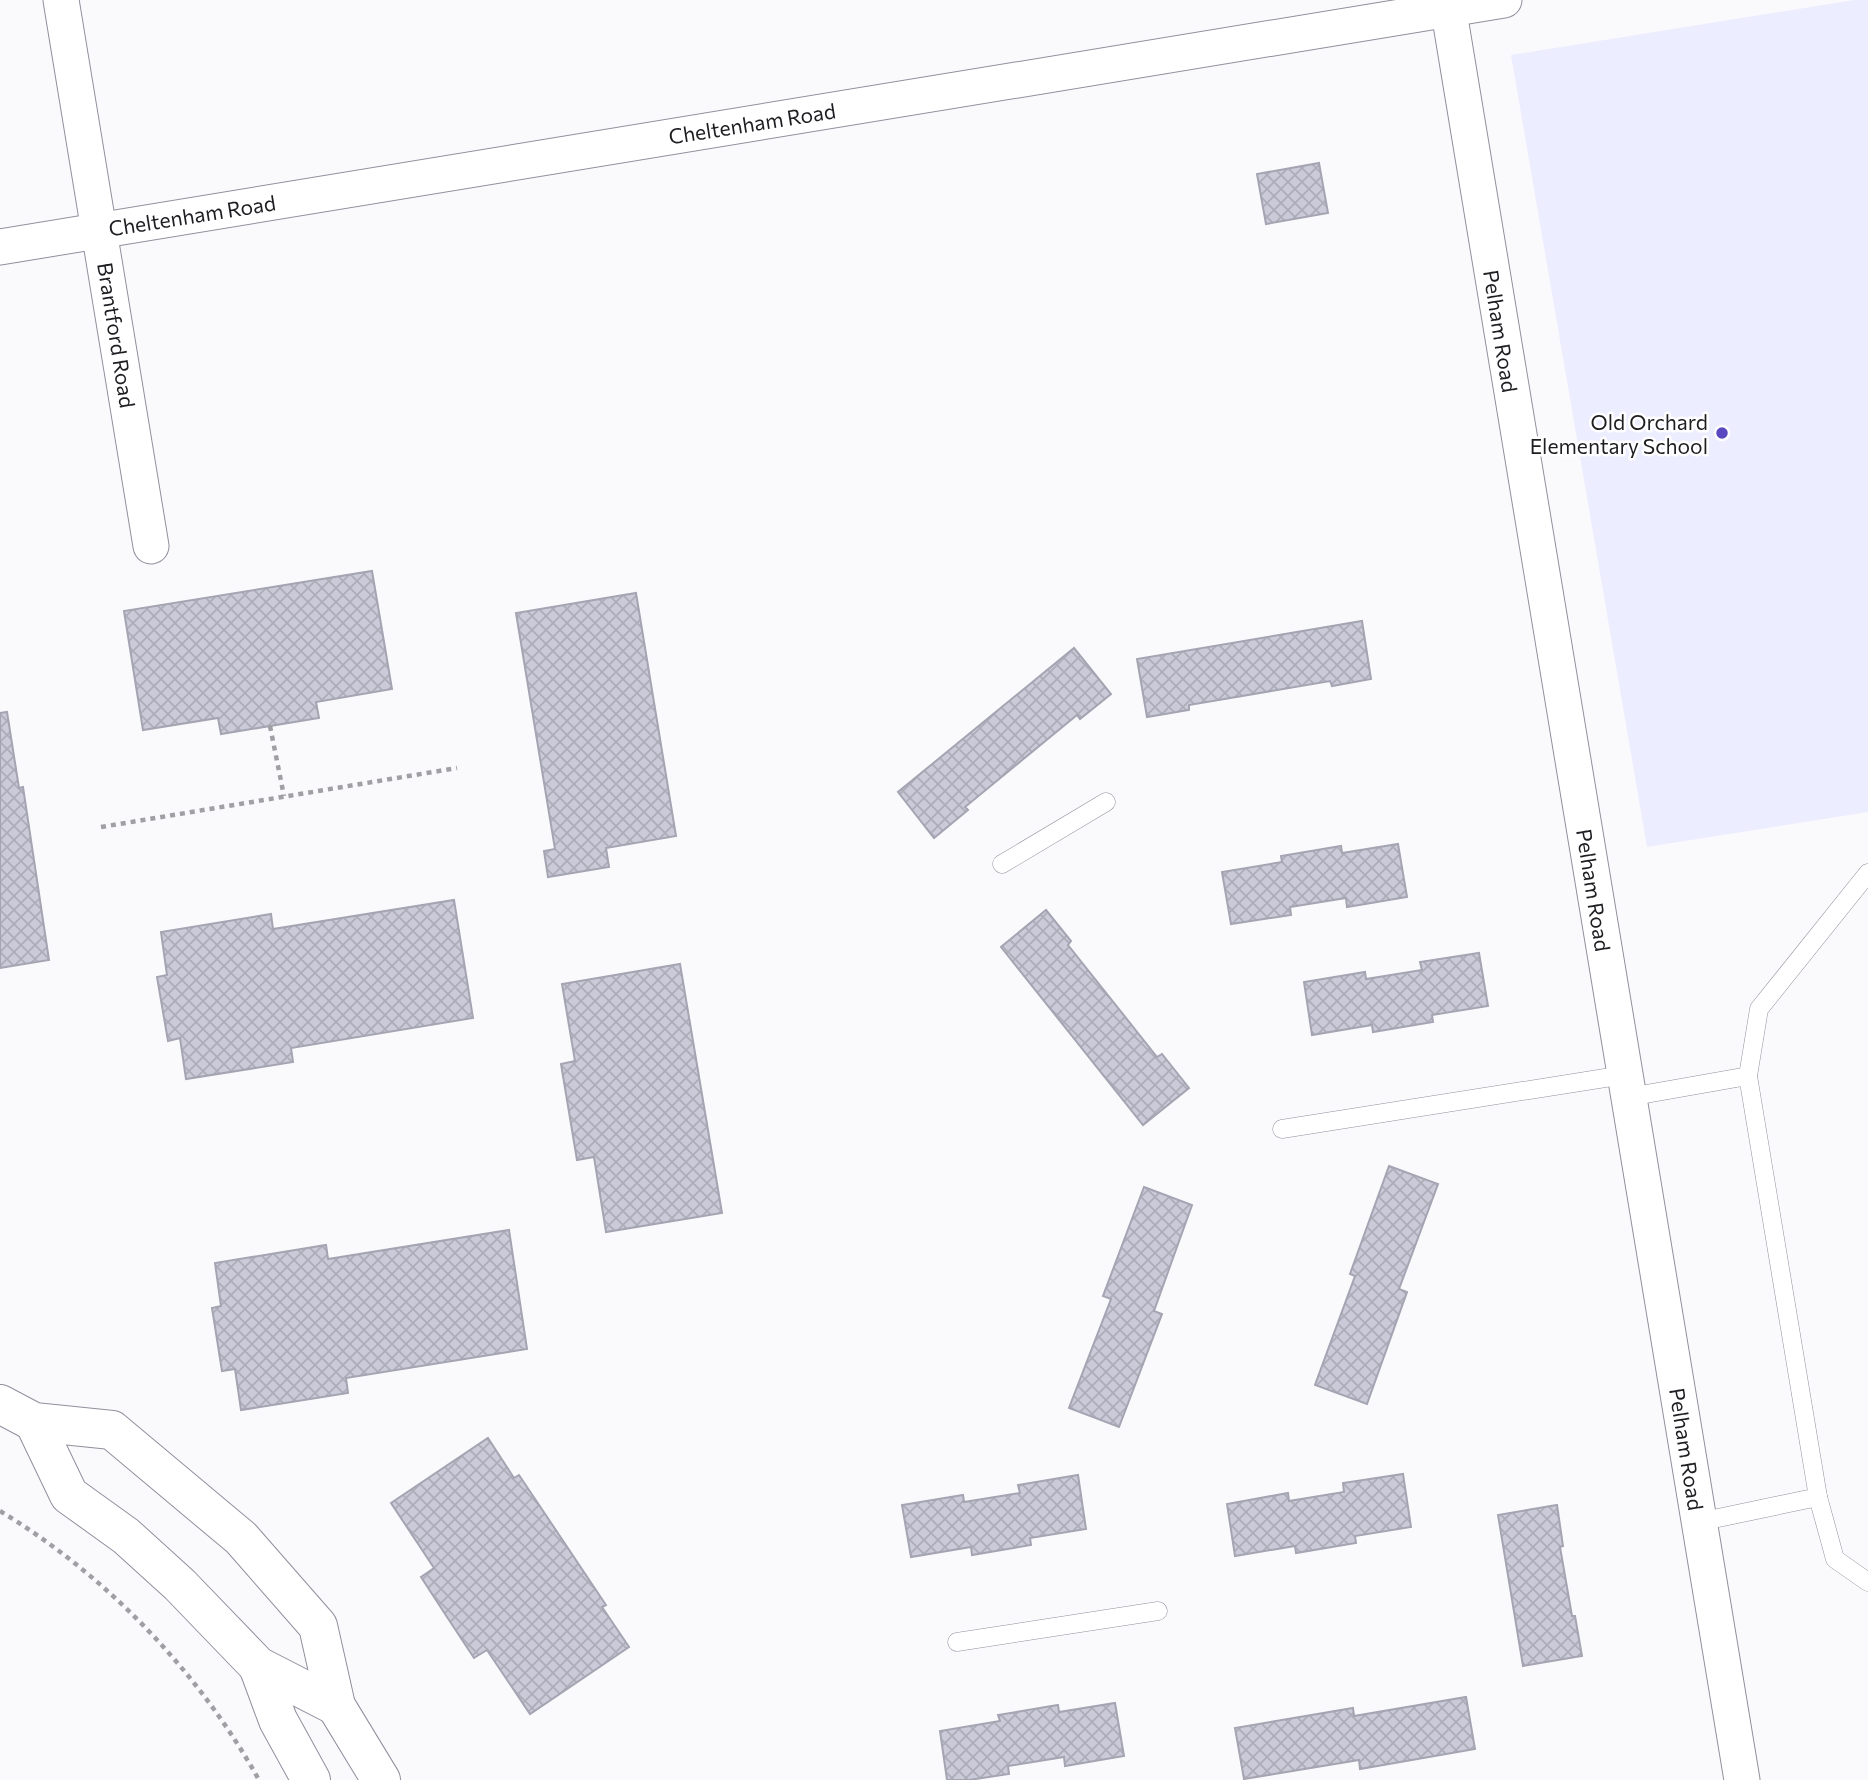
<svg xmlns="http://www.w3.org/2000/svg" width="1868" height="1780" viewBox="0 0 1868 1780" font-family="Commissioner,sans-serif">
  <defs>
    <pattern id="building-cross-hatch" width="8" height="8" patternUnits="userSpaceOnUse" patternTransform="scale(1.75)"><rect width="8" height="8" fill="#cacad8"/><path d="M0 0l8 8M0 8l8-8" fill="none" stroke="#adadb9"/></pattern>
  </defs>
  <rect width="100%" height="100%" fill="#fafafd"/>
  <path fill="#ecedfe" d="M1854,0H1868V812L1647,847L1511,55Z"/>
  <g fill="url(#building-cross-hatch)" stroke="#a4a4b2" stroke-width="2">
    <path d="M1319,163L1328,213L1266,224L1257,174Z"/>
    <path d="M372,571L392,689L316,702L319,718L221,734L218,718L143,730L124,611Z"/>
    <path d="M636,593L676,836L606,848L609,867L548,877L544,851L555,849L516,613Z"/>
    <path d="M1362,621L1371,679L1332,686L1330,681L1189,705V710L1147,717L1137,659Z"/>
    <path d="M1074,648L1111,694L1080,719L1077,715L965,807L968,810L934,838L898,792Z"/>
    <path d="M7,712L19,788L23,787L49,960L0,968V713Z"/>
    <path d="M1398,844L1407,897L1347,907L1346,898L1290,907L1291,915L1231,924L1222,872L1282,862L1281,856L1341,846L1342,853Z"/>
    <path d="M454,900L473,1018L291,1048L293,1062L186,1079L180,1038L168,1041L157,977L167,975L161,932L271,914L273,929Z"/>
    <path d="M1046,910L1071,941L1068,945L1157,1057L1162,1054L1189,1088L1143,1125L1001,947Z"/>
    <path d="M1479,953L1488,1006L1432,1015L1433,1022L1373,1032L1372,1025L1312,1035L1304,982L1365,972L1366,979L1422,970L1420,962Z"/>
    <path d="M680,964L722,1213L606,1232L594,1157L577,1160L561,1064L575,1061L562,984Z"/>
    <path d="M1389,1166L1438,1184L1399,1289L1407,1292L1367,1404L1315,1385L1355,1276L1350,1274Z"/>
    <path d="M1144,1187L1192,1205L1154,1311L1162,1314L1119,1427L1069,1408L1111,1299L1103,1296Z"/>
    <path d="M509,1230L527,1349L346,1378L348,1393L241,1410L235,1369L222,1371L212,1308L221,1306L215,1263L326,1245L328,1259Z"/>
    <path d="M488,1438L514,1478L519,1475L606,1605L602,1607L629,1647L530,1714L487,1650L474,1658L447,1617L421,1577L434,1568L391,1503Z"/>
    <path d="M1403,1474L1411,1527L1355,1536L1356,1543L1296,1553L1295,1546L1235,1556L1227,1504L1288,1493L1289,1501L1344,1492L1343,1483Z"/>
    <path d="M1078,1475L1086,1529L1030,1538L1031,1545L972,1555L971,1547L911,1557L902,1505L963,1495L964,1502L1020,1493L1018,1485Z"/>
    <path d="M1557,1505L1563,1546L1560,1547L1572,1616H1575L1582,1656L1523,1666L1498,1515Z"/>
    <path d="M1466,1697L1475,1749L1360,1769L1359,1760L1244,1779L1235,1728L1353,1708L1354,1716Z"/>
    <path d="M1115,1703L1124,1756L1065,1766L1064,1757L1008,1766L1009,1774L969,1780H947L940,1731L1000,1721L998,1715L1058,1705L1059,1712Z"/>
  </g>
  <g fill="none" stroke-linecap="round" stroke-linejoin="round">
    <g stroke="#90909e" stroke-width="19">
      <g id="service">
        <path d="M1002,864L1106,802"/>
        <path d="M1748,1076L1759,1009L1868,873"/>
        <path d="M1629,1097L1748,1076L1818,1497L1699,1522"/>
        <path d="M1282,1129L1624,1075"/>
        <path d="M1818,1497L1835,1559L1868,1582"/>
        <path d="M957,1642L1158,1611"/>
      </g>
    </g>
    <g stroke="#90909e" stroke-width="37">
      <g id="minor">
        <path d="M61,0L151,546"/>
        <path d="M1447,0L1742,1780"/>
        <path d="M0,247L1504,0"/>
      </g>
    </g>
    <g stroke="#90909e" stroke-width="40">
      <g id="tertiary">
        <path d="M0,1404L34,1422L112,1430L241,1538L318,1626L336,1706L381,1780"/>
        <path d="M34,1422L69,1495L126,1536L180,1585L258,1666L336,1706"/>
        <path d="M258,1666L278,1720L311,1780"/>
      </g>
    </g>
    <g stroke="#a0a0a4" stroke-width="4.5" stroke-dasharray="5 5" stroke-linecap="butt">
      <path d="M270,726L284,796"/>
      <path d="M101,827L457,768"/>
      <path d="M0,1511C106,1575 199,1672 259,1780"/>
    </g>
    <use href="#service" stroke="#fff" stroke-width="18"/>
    <use href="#minor" stroke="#fff" stroke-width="35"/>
    <use href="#tertiary" stroke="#fff" stroke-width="38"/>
  </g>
  <circle fill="#5a48c0" stroke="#fff" stroke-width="2.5" cx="1722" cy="433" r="7"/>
  <g text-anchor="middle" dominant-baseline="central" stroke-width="5" stroke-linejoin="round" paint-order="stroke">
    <g font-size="21" fill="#1d1d22" stroke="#fff">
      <text transform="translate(752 123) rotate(-9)">Cheltenham Road</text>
      <text transform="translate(192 215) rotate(-9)">Cheltenham Road</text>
      <text transform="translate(1501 331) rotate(81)">Pelham Road</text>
      <text transform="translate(117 335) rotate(81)">Brantford Road</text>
      <text transform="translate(1594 890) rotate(81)">Pelham Road</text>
      <text transform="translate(1687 1449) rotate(81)">Pelham Road</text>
    </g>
    <g font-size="21" fill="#1d1d22" stroke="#fff" text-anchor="end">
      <text x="1708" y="421">Old Orchard<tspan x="1708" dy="24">Elementary School</tspan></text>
    </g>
  </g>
</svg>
